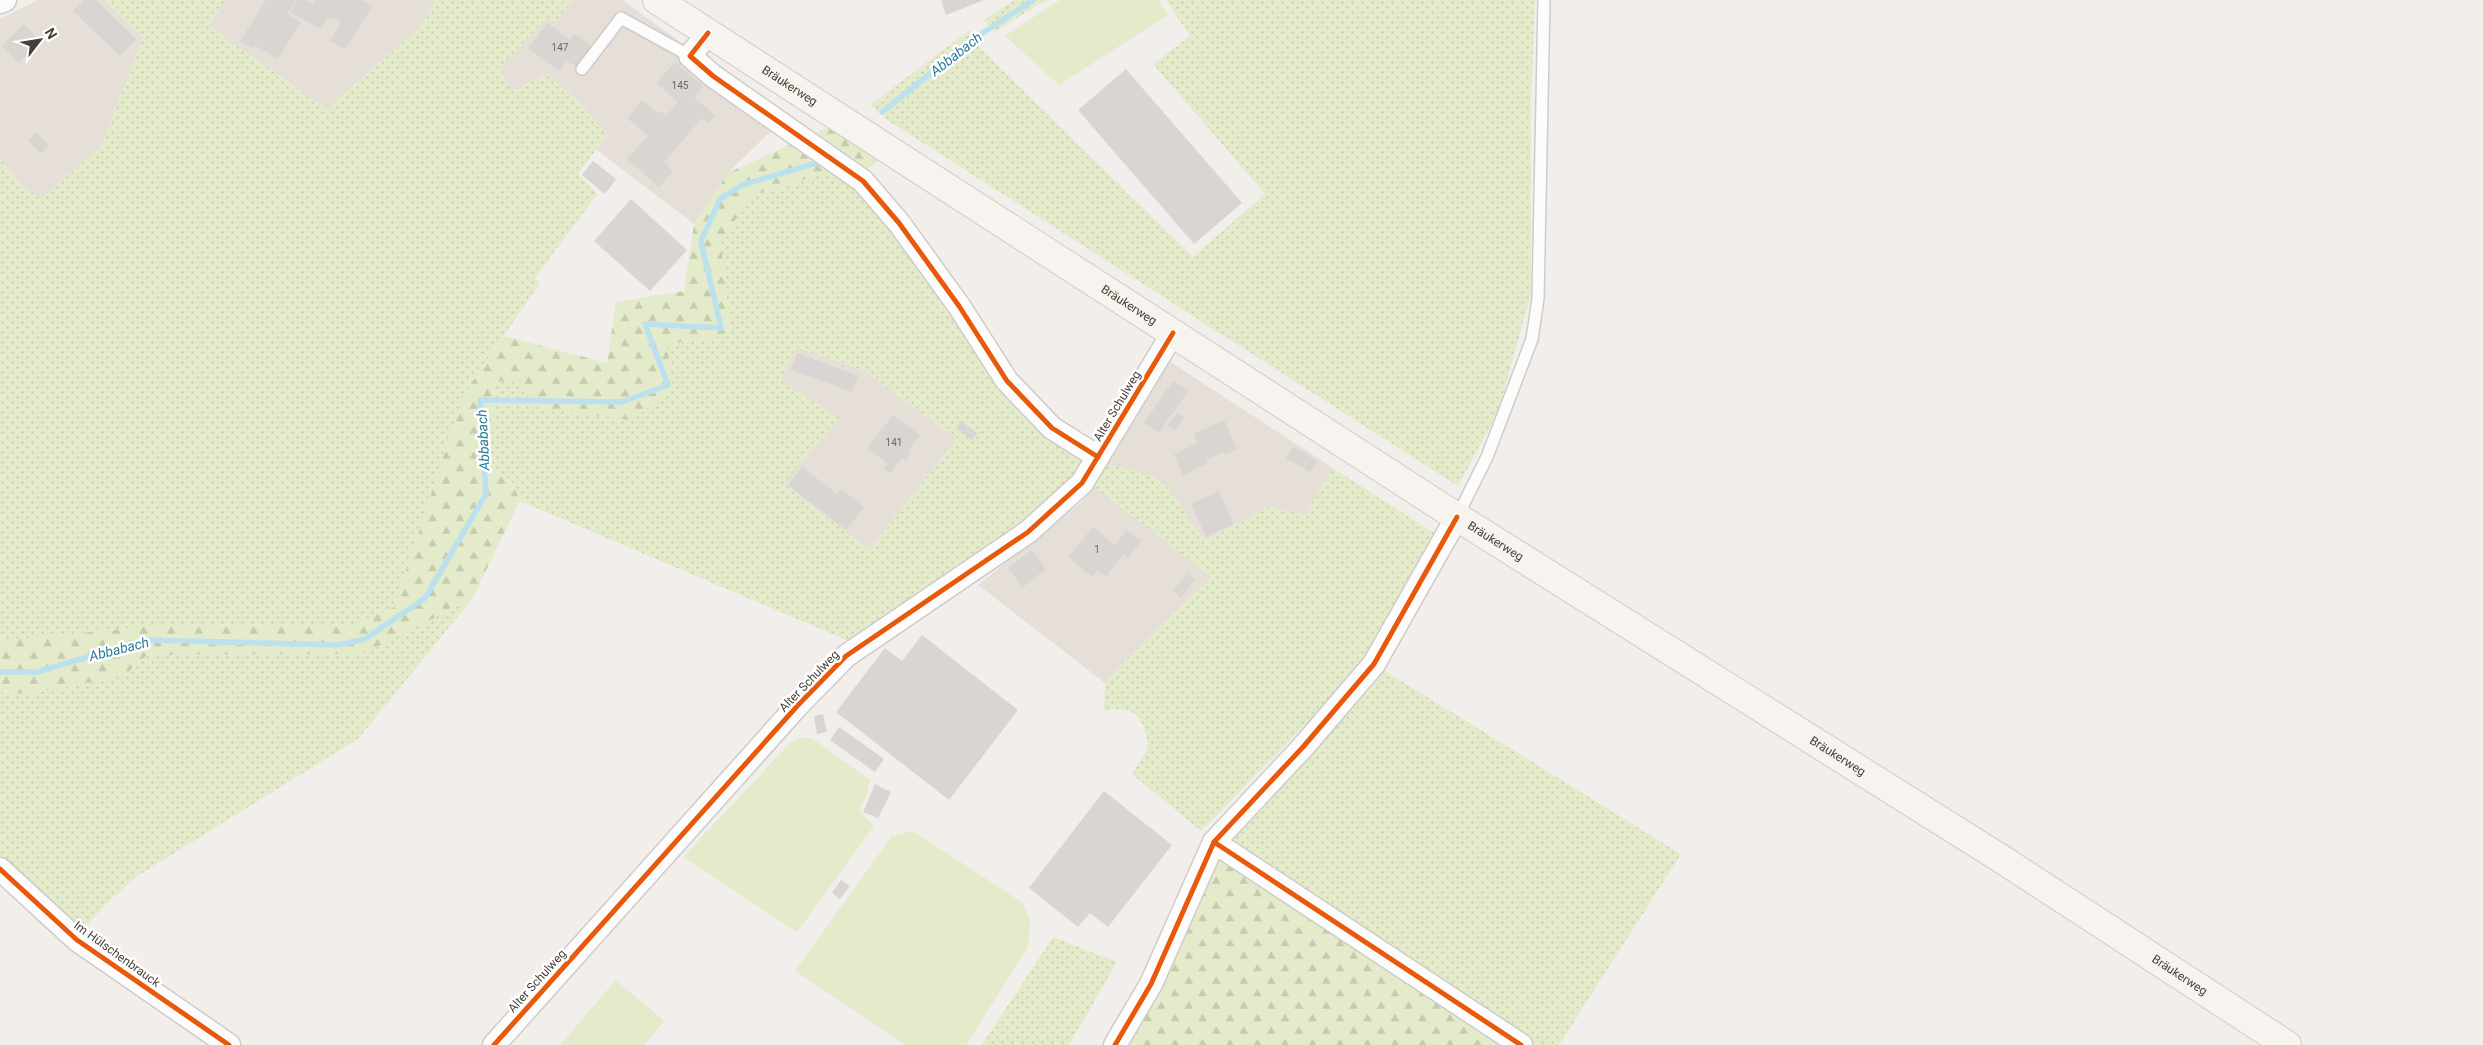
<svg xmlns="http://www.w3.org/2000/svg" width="2483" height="1045" viewBox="0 0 2483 1045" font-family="Roboto,sans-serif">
  <defs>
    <pattern id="grass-dots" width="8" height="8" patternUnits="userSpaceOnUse" patternTransform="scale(1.25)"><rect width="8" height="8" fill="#e3ebcb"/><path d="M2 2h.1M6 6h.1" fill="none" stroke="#c4cbaf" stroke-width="1.8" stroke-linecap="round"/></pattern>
    <pattern id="forest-firs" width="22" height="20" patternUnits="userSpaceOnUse" patternTransform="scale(1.25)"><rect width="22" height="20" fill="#e3ebcb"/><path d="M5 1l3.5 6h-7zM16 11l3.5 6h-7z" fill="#c4cbaf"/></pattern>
  </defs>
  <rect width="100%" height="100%" fill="#f1eeeb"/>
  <g fill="#e5dfd8">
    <path d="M38,0H105L143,38L101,147L43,197L26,191L4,165L0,155V19Z"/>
    <path d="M226,0H434L423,24L327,109L208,26Z"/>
    <path d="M573,0H622L785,117L728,173L694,224L597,150L607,135L578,101L546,74L511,91L500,68L547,18L556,22Z"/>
    <path d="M796,347L863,370L957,439L869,550L783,483L781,381Z"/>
    <path d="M1169,361L1333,468L1305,515L1271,506L1205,540L1190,524L1169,489L1154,477L1105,464Z"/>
    <path d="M1092,485L1212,577L1124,661L1105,683L978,585L1082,502Z"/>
  </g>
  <g fill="url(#grass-dots)" fill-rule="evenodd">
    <path d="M105,0H226L208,26L327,109L423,24L434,0H573L556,22L547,18L500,68L511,91L546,74L578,101L607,135L578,174L597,194L535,278L540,283L465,392L395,607L354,624L163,625L0,641V155C8,176 23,190 43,197L101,147L143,38Z"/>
    <path d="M1015,0H1046L994,32L984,20Z"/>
    <path d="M1166,0H1535L1531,105V294L1498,412L1458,486L889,121L870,105L970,30L979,41L976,44L1193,257L1265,194L1153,64L1190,36Z"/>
    <path d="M825,173L852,181L955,313L1090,460L1025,529L851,642L520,501L513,484L489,462L496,381L514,379L540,409L667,344L714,338L730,332L721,243L750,196ZM796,347L863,370L957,439L869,550L784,483L840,418L781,381Z"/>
    <path d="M1105,464C1127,468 1153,471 1169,489C1184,504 1188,526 1205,540L1271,506L1305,515L1333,468L1437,535L1438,538L1355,674L1201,831L1132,774L1148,748C1145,720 1137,704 1104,711L1105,683L1124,661L1212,577L1092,485Z"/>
    <path d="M472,599L359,738L139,875L110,900L75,937L0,866V692L27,694L124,676L147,655L362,654Z"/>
    <path d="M1374,664L1681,854L1559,1045H1521L1214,842Z"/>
    <path d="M1053,937L1117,962L1069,1045H982Z"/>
  </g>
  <g fill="url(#forest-firs)">
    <path d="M835,124L885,155L852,181L825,173L750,196L721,243L730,332L714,338L667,344L673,389L631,420L540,409L514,379L496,382L489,462L513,485L520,501L472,599L362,654L147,655L124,676L27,694L0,692V641L163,625L354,624L394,607L465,392L504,336L607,363L616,302L684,291L694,224L728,173Z"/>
    <path d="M1214,842L1521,1045H1115Z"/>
  </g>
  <g fill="#e3ebcb">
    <path d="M1060,0H1158L1168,15L1059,85L1005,36Z"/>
    <path d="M805,737L813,739L870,780L867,795L859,811L874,826L797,932L683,857L791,742Z"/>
    <path d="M913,831L1023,903L1030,923L1028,947L966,1045H905L795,971L892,836Z"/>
    <path d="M616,980L664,1021L644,1045H560Z"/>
  </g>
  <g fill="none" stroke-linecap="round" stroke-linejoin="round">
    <g stroke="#bbe1ef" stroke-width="5.5">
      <path d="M882,112L975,38L1033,0"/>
      <path d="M0,672H37L145,640L338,645L365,639L425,598L486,494L480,400L622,402L668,385L645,324L721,328L701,241L720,199L742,185L823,161"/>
    </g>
  </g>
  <g fill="#d9d5d2">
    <path d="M84,0H96L136,39L120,56L73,11Z"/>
    <path d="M266,0H296L287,14L301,22L278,59L256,46L253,48L240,41Z"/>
    <path d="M298,0H305L312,4L315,0H362L373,6L345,49L330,41L341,22L333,17L330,20L327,18L321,29L290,12Z"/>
    <path d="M941,0H984L946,15Z"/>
    <path d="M548,23L570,40L575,34L591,46L576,67L567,61L559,71L528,48Z"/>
    <path d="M23,24L41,41L19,63L2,46Z"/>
    <path d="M675,62L703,86L694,97L715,115L708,123L702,118L664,162L673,171L659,187L627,159L648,136L627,118L642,100L658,113L660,111L666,116L678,102L656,83Z"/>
    <path d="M1126,69L1242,203L1194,244L1078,110Z"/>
    <path d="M36,132L49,145L41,154L28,141Z"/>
    <path d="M593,161L616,179L605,194L582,175Z"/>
    <path d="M631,199L687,250L650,291L594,241Z"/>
    <path d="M797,353L858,376L852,392L791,370Z"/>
    <path d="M1173,381L1188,391L1159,433L1144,423Z"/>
    <path d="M1177,413L1184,418L1175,431L1167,426Z"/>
    <path d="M893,415L920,435L908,451L911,453L906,461L902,458L890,473L884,468L887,463L867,448Z"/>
    <path d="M1224,420L1237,449L1225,455L1223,452L1206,460L1208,463L1183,475L1174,454L1198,443L1194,434Z"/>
    <path d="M961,421L977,433L972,440L956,428Z"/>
    <path d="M1293,447L1317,461L1310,472L1286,458Z"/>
    <path d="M802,467L837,494L841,489L864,507L846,530L788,485Z"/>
    <path d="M1219,491L1234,524L1206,537L1191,504Z"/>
    <path d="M1093,527L1115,545L1127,530L1141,541L1128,558L1124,554L1106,576L1098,570L1092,577L1068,557Z"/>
    <path d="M1032,550L1046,569L1023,587L1008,568Z"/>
    <path d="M1188,574L1195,580L1181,598L1173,590Z"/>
    <path d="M922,635L1018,710L949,800L836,712L885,648L902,661Z"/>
    <path d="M823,714L827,732L817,734L814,716Z"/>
    <path d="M839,727L884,759L875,772L830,740Z"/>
    <path d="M875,784L891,792L878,818L863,812Z"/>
    <path d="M1104,791L1172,845L1108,927L1090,913L1078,927L1029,888Z"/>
    <path d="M841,880L850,886L840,899L832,893Z"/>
  </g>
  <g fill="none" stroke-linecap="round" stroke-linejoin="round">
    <g stroke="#cfccc8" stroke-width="14">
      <g id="service">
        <path d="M582,69L621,18L690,56"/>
        <path d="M1457,517L1487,457L1532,339L1538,299L1544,0"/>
      </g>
    </g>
    <g stroke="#cfccc8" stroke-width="25">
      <g id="minor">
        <path d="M0,2L5,0"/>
        <path d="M708,33L690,56L713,76L863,181L899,223L959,306L1007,381L1052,428L1098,457"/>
        <path d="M1214,842L1303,747L1374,664L1457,517"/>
        <path d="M0,869L77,940L229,1045"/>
        <path d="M494,1045L799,704L846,656L1028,532L1082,483L1173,333"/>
        <path d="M1115,1045L1151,984L1214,842L1521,1045"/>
      </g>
    </g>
    <g stroke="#d2cbc3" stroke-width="30">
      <g id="secondary">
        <path id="s1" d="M657,0L1457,517L2000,858L2287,1045"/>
      </g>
    </g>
    <use href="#service" stroke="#fdfcfc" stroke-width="11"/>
    <use href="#minor" stroke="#fdfcfc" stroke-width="22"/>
    <use href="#secondary" stroke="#f7f4ef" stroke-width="28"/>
    <g stroke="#fff" stroke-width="8">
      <g id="cycleway">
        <path d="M708,33L690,56L713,76L863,181L899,223L959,306L1007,381L1052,428L1098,457"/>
        <path d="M1214,842L1303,747L1374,664L1457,517"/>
        <path d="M0,869L77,940L229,1045"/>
        <path d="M494,1045L799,704L846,656L1028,532L1082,483L1173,333"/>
        <path d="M1115,1045L1151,984L1214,842L1521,1045"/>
      </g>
    </g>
    <use href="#cycleway" stroke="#e8590c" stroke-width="5"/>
  </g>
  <g text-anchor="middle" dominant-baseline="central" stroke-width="5" stroke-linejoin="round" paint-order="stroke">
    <g font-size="10" fill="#6d655e">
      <text x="560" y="47">147</text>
      <text x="680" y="85">145</text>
      <text x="894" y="442">141</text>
      <text x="1097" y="549">1</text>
    </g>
    <g font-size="12" fill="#473e36" stroke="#fff">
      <text stroke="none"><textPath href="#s1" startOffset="158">Bräukerweg</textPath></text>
      <text stroke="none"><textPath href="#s1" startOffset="562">Bräukerweg</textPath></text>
      <text transform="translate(1117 406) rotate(-59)">Alter Schulweg</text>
      <text stroke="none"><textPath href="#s1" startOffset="998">Bräukerweg</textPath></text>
      <text transform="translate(809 681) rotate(-46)">Alter Schulweg</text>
      <text stroke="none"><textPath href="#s1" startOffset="1402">Bräukerweg</textPath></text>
      <text transform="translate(117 954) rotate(36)">Im Hülschenbrauck</text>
      <text stroke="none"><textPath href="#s1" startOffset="1808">Bräukerweg</textPath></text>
      <text transform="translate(537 981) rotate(-48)">Alter Schulweg</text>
    </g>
    <g font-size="14" font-style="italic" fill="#2a7c9c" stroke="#fff">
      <text transform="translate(956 54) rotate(-38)">Abbabach</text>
      <text transform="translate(483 440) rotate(-93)">Abbabach</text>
      <text transform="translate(119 649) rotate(-14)">Abbabach</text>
    </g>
  </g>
  <g transform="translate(40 40) rotate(59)" stroke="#ffffff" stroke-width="4" paint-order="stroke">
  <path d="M0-4L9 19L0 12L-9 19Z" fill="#473e36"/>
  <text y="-8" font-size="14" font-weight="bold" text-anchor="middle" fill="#473e36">N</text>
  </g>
</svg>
